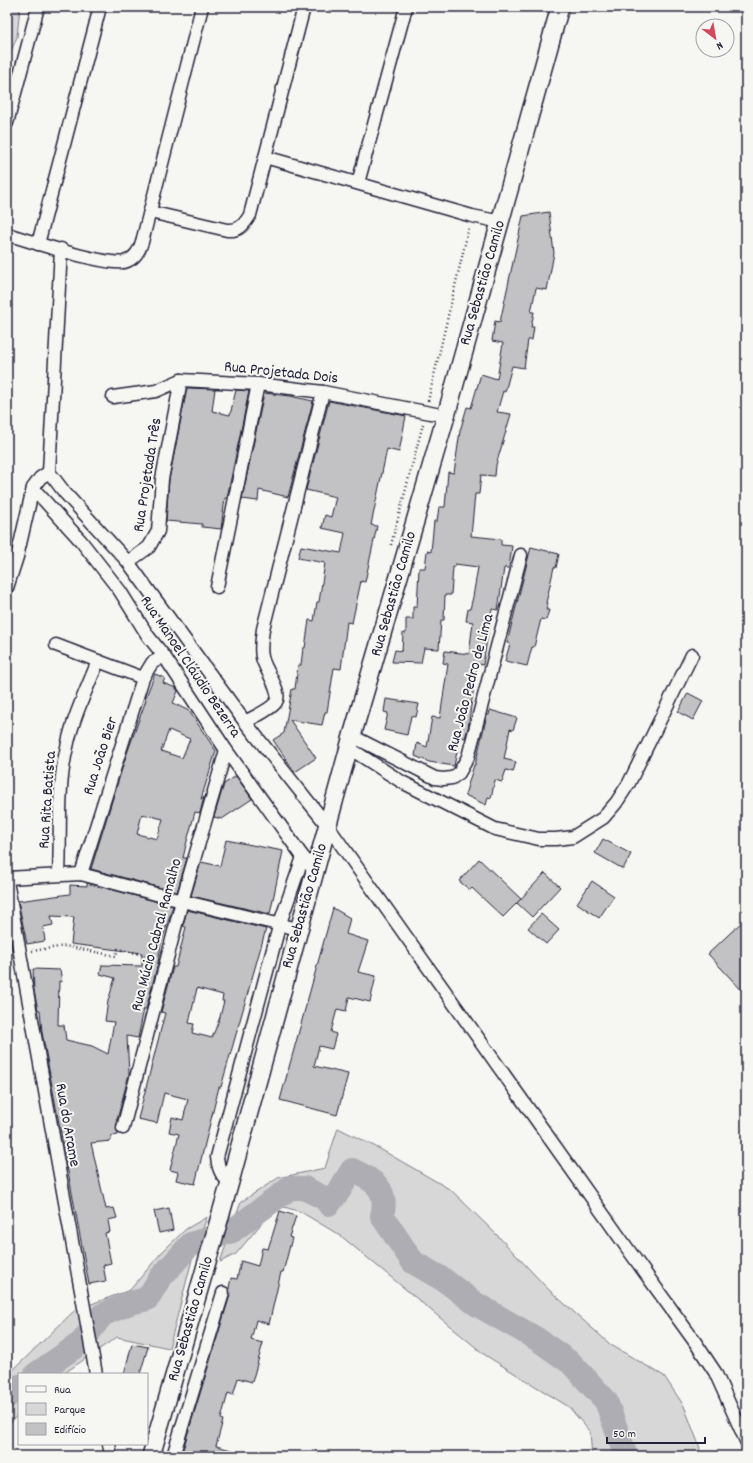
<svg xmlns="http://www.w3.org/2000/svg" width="753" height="1463" viewBox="0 0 753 1463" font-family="Dekko,sans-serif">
  <rect width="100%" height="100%" fill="#f6f6f2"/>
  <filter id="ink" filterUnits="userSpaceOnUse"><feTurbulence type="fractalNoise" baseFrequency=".025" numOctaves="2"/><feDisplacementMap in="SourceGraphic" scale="8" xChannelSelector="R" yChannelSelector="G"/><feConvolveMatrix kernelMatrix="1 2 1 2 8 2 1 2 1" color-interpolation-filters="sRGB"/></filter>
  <g filter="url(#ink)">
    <g fill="#d7d7d7" stroke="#7c7c89">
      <path d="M7,7H20L17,37L7,61Z"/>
      <path d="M338,1128L380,1149L451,1190L497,1235L548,1289L611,1345L664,1376L684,1406L700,1448L698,1456H592L590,1432L569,1407L485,1355L341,1236L301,1212L284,1207L271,1212L236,1254L220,1262L241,1202L278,1178L325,1168Z"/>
      <path d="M207,1217L193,1256L169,1348L117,1337L63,1374H19V1413L7,1427V1378L11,1372L75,1310L130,1290L162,1252L186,1229Z"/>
    </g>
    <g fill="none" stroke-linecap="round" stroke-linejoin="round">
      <g stroke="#adadb3" stroke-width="24">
        <path d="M36,1374L82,1342L102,1315L130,1303L147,1299L161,1277L191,1244L232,1231L290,1188H304L324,1198L329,1204L339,1191L352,1170C374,1180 389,1189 382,1216L413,1262L444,1280L476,1304L537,1339L571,1363L606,1401L626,1456"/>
        <path d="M7,1397L19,1386"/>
      </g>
    </g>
    <g fill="#c2c2c4" stroke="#22223b" fill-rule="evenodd">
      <path d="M549,212L554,253L547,290L536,288L531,312H534L531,327H534L532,340H528L524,368L512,366L505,392L503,391L497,412L511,414L496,465L495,476L481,475L479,494H475L471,536L501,539V545L512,546L509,568H504L498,610L492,609L483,665L477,664L468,728L465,738L460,737L454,766L429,762L415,756L417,743L427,747L432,717L440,718L448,664L443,663L445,651L469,654L473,622L466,621L468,609H470L473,597L478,567L455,564V567H453L451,595H445L444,620H441L439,649L424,648L421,663L392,662L395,650L402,651L403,633H406V619H413V607H417L419,568H425L427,551L431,552L434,521H437L439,507H445L448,472L454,473L460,431L467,407L471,408L481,374L497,379L503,343L492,341L495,321L500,322L523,216Z"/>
      <path d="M187,388L215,389L212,411L230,415L236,390L249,391L227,498H225L221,529L202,527V524L166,521L169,480Z"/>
      <path d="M264,393L290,396L313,401L288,497L259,490L258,501L242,499Z"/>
      <path d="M329,401L406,416L399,452L387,449L371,525L377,526L365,582L361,581L352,623L347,622L341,669L334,668L327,712H325L322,725L290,720L316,758L295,772L273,740L284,733L292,689H295L298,665H301L303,648H305L309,620L314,621L317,602H319L325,563L298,558L301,546L341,553L345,533L322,528L325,515L331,517L336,497L306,490Z"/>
      <path d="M531,547L559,554L556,568L554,567L546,603H548L546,610H549L546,620L541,619L534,647H532L527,666L505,661L510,644L507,643Z"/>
      <path d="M155,674L165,678L163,683L176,688L178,691L173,703L189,711L216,751L201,799L204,797L200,813L195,812L186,845L183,858H187L177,892L91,869L125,759L146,700L145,699ZM169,730L190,739L182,758L161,751ZM142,814L163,819L157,839L137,834Z"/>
      <path d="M688,693L703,701L693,720L678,712Z"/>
      <path d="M386,699L419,704L416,717L411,716L407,735L384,730L388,713L384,712Z"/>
      <path d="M490,710L517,718L513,730L510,729L504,759L516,762L513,772L506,770L502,782L495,780L491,798L488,797L486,805L465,795L474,765H475L487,715H489Z"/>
      <path d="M236,776L252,799L222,819L214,817L224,784Z"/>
      <path d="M603,839L631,854L623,869L595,853Z"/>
      <path d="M226,840L283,851L270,914L191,896L201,862L220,866Z"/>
      <path d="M479,859L521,899L503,917L472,888L470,890L459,881Z"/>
      <path d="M545,873L560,887L532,917L517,903Z"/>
      <path d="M592,881L614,896L599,918L577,903Z"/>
      <path d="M87,883L173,906L161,944L158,963L146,1009H144L138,1038L127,1036L129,1074L117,1120L116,1119L118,1135L111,1136V1141L91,1143L106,1209L114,1208L117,1218L108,1220L110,1232L105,1233L111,1263L103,1265L106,1281L89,1284L42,1032L40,1010H38L34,991L33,969L60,970L62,982L59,981L58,1025H64L66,1040L92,1046L108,1054L114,1022L105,1021L108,1001L115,978L100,974L102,965L142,966V953L71,944L74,917L51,916L53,925L43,927L45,941L27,944L18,901L70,894V885L87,886Z"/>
      <path d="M333,908L350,918L346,934L368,941L358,972L376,976L370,1002L349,997L346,1011L337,1009L331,1032L336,1034L332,1049L319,1046L314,1066L348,1074L337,1115L280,1100Z"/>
      <path d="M187,910L266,929L221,1087H219L195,1184L176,1180L178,1172L170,1170L179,1134L169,1132L172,1117L183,1120L188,1099L164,1093L157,1123L138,1119L165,1013L161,1012L173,967H176L186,927L183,926ZM197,988L223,995L222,1001H224L220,1017L212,1038L192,1033L194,1024L189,1023Z"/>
      <path d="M541,914L559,930L546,944L528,928Z"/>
      <path d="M746,918V995L708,954Z"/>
      <path d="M169,1208L173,1230L159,1233L154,1211Z"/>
      <path d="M280,1211L296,1216L289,1237L292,1238L283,1272H281L269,1324L256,1320L251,1340L263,1343L252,1382L238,1378L233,1395L228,1393L221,1419L223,1420L216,1446L239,1452V1456H181L230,1295L229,1288L231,1278L237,1279L241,1261L258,1266L262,1248L268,1249Z"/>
      <path d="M132,1344L148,1347L140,1374H124Z"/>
    </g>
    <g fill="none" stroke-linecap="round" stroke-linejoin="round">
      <g stroke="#22223b" stroke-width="15">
        <g id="minor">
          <path d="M7,123L38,7"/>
          <path d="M265,157L472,216L501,222"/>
          <path d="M358,183L406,7"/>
          <path d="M150,212L227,230C239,231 244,225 250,215L304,7"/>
          <path d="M7,234C29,241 106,266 124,262C135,259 139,251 142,242L202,7"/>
          <path d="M38,244L100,7"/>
          <path d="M61,249L49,472L65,493L128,562L245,722L327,825L635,1259L695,1342L715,1372L746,1441"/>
          <path d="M113,397L156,391L181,380L258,384L323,392L446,416"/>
          <path d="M33,488L81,541L120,591L148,636L164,656L226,750L303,857L314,870"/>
          <path d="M128,562L149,547L158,531L162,479L181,380"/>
          <path d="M217,587L258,384"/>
          <path d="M7,588L17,557L33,488L40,478L49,472"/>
          <path d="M56,645L143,678"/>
          <path d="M245,722C252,718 272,709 276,702C283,692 264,669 262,657C260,648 262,638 263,629L323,392"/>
          <path d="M352,736L435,778L443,779L452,778L459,773L468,757L521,555"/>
          <path d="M349,748L402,782L495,829L539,839H556L573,837L603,818L616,803L629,783L692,655"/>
          <path d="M59,874C61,832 57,788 67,747C73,717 87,689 98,661"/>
          <path d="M81,874L143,678L152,663L164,656"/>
          <path d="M7,878L81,874L182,901L298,929"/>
          <path d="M7,881L96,1374"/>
          <path d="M123,1128L182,901L226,750"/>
          <path d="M230,1182C221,1177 218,1168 217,1157L280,923L303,857"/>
          <path d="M109,1444L111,1456"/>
          <path d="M173,1456L223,1293"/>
        </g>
      </g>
      <g stroke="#22223b" stroke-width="20">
        <path id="secondary" d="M151,1456L230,1182L352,736L446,416L560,7"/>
      </g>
      <g stroke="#22223b" stroke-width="2.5" stroke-dasharray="1 3" stroke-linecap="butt">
        <path d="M428,401L469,227"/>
        <path d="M391,545L423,424"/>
        <path d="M32,951L65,946L116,956L118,949L156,958"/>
      </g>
      <use href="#minor" stroke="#f6f6f2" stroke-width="12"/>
      <use href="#secondary" stroke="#f6f6f2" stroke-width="17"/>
    </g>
  </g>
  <g text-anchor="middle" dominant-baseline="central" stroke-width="4" stroke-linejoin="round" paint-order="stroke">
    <g font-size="16" fill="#22223b" stroke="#f6f6f2">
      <text transform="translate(483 283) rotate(-74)">Rua Sebastião Camilo</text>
      <text transform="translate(281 373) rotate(6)">Rua Projetada Dois</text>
      <text transform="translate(148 475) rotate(-81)">Rua Projetada Três</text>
      <text transform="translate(394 594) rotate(-74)">Rua Sebastião Camilo</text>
      <text transform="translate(190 667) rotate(56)">Rua Manoel Cláudio Bezerra</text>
      <text transform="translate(471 683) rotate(-75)">Rua João Pedro de Lima</text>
      <text transform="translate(101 756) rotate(-72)">Rua João Bier</text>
      <text transform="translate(48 800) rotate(-86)">Rua Rita Batista</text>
      <text transform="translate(305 906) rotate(-74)">Rua Sebastião Camilo</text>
      <text transform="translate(157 935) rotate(-75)">Rua Múcio Cabral Ramalho</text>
      <text transform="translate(67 1125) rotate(80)">Rua do Arame</text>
      <text transform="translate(191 1319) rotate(-74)">Rua Sebastião Camilo</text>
    </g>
  </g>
  <rect width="753" height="1463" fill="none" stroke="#f6f6f2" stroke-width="24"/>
  <rect x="12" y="12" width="729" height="1439" fill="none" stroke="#22223b" stroke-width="1.5" filter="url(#ink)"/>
  <rect x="18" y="1373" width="130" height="72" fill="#f6f6f2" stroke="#a1a1a9"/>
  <rect x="26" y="1386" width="20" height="6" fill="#f6f6f2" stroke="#a1a1a9"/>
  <text x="54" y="1393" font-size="12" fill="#22223b">Rua</text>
  <rect x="26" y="1403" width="20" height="12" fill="#d7d7d7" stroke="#a1a1a9"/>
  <text x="54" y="1413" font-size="12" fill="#22223b">Parque</text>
  <rect x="26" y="1423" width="20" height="12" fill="#c2c2c4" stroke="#a1a1a9"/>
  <text x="54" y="1433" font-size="12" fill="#22223b">Edifício</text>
  <g transform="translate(715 38) rotate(149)"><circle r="19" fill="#f6f6f2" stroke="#a1a1a9"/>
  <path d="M0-3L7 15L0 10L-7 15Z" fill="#d1495b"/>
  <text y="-6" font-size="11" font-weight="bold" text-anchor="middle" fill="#22223b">N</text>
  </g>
  <path d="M607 1437v6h98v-6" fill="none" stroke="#22223b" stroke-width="2"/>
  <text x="613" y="1437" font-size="12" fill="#22223b" stroke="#f6f6f2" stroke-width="3" paint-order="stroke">50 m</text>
</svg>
